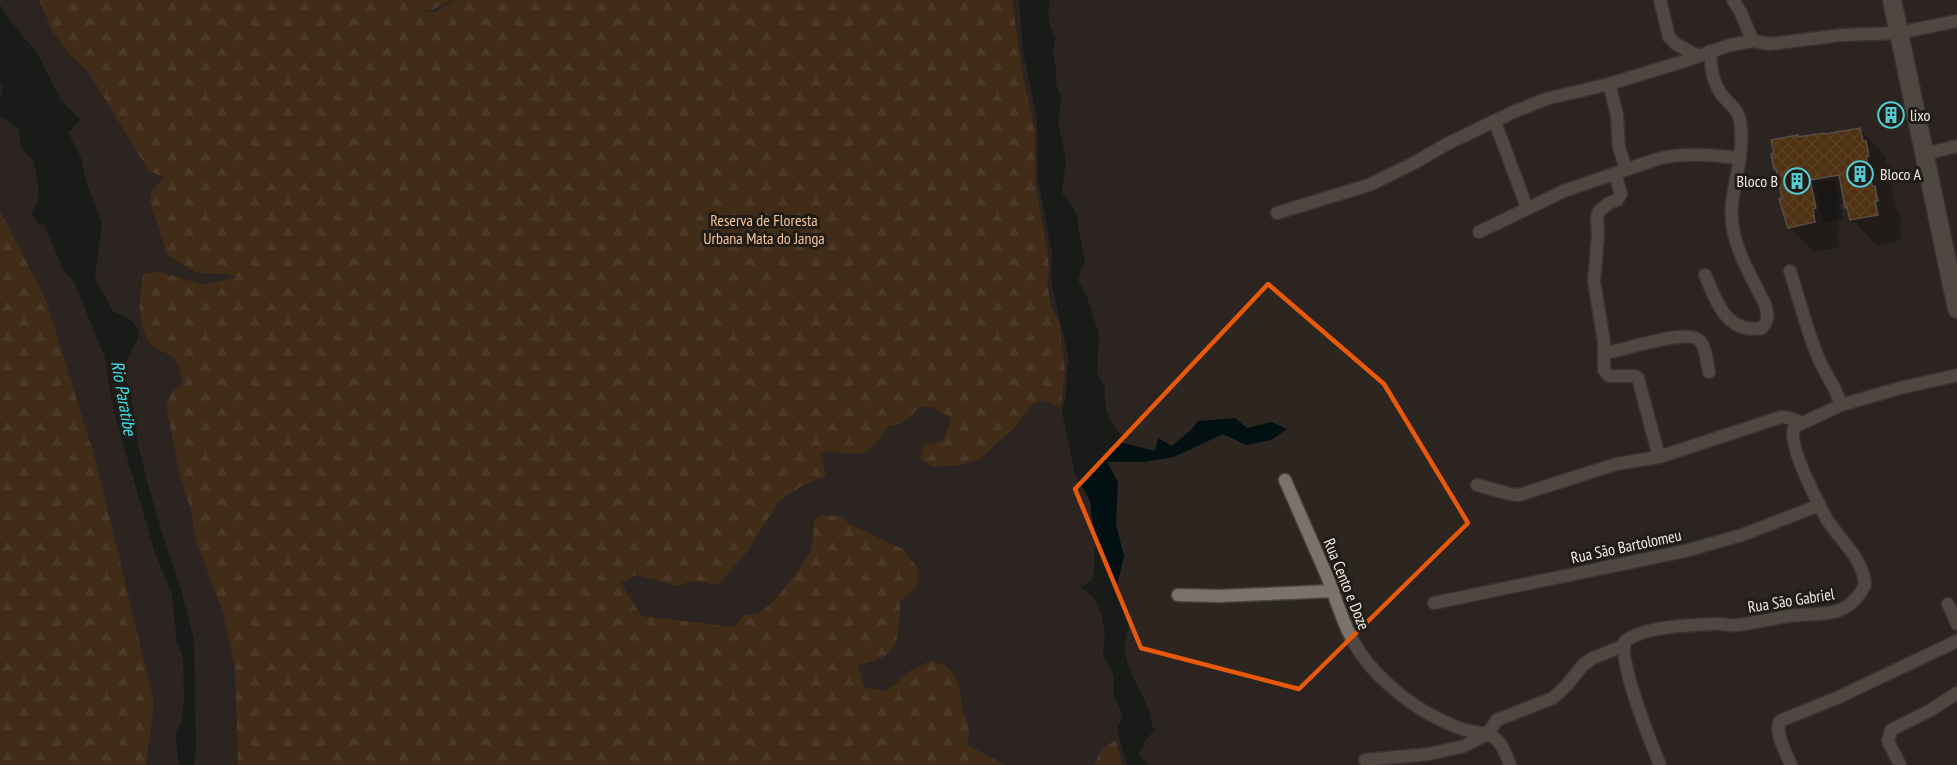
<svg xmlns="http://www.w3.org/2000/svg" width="1957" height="765" viewBox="0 0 1957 765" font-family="'PT Sans Narrow',sans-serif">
  <defs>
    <pattern id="forest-firs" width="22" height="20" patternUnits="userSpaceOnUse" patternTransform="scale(1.5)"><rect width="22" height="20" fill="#5c350f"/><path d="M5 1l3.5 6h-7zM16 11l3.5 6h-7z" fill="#745232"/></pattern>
    <pattern id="building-cross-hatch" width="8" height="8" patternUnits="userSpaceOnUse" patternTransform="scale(1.5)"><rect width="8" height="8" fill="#7c4404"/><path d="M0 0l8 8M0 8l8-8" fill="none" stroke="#8f5f29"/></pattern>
  </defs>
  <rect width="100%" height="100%" fill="#2c2520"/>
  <g fill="url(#forest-firs)">
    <path d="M38,0H452L434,9L419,13L436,12L455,0H1012L1023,77L1035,130V182L1047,249L1049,269L1047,283L1051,307L1059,322L1065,370L1061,407L1042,400L1033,404L1014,428L979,460L959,465L933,467L920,459L924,445L943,441L951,418L934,408L920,406C910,417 904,425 889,426C859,466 864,450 821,453L826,476L805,484L780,500L746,553L718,585L706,582L691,581L678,586L636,575L621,583L641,616L733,627L744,615C748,614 754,615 758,613C771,609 807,562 811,549C814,540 813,530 814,521L821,515L839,516L853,526L903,549L917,567L919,579L915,587L900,602C899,638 900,659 858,664L864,687L884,691L897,683L906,673L930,661L945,665L954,674L960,691L962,709L969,727L968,745L1005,765H238L235,669L224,616L197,543L190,507L180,476L166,405L172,392L183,383C180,370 179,359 166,353C162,351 156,349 153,346C135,326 140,298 143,274L157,271L204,285L237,277L226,274L198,273L167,255L150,201L151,192L164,177L149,171L89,73L71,56L51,29L43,7Z"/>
    <path d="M0,211L46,300L96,462L154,702L146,765H0Z"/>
    <path d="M1116,740L1122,765H1094L1102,749Z"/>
  </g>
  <g fill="#031011">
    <path d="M1019,0H1050C1047,14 1048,25 1055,37L1053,53L1056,69V84L1061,97L1058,122L1066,160L1062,193L1074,209L1078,219V228L1085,259L1078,280L1087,297L1099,334L1097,374L1105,386C1103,407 1108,421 1123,437L1119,442L1155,451L1158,438L1172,446L1191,430L1198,421L1235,418L1247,428L1272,422L1287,429L1271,440L1246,445L1223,434L1174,457L1145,462H1107L1118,482L1116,525L1124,556L1115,593L1121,603L1129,627C1116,653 1135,679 1146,703C1150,712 1151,722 1154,731L1144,742L1139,755L1149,765H1127L1117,729L1123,716L1114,696V676L1103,654L1105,631L1100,610L1092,596L1080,587L1092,580L1094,571L1095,543L1090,501L1075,474L1062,412L1066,395L1068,355L1051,281L1052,253L1038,181L1037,119L1023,51Z"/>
    <path d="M0,5L11,22L37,53L61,100L81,120L68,132L81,158L86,181L102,223L95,278L113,311L131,320L139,331L137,341L122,368L131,394L138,444L147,481L165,542L180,586L194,640L196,750L194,765H179L175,734L181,723L184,702L183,658L177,642L172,596L155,553L122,440L112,403L105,358L74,282L63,269L44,224L39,225L31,214L36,205L39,192L34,162L22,148L18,129L0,116V101L3,87L0,83Z"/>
    <path d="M1835,179L1843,219L1823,223L1815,183Z"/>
  </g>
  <path fill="#0007" d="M1860,129L1885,155L1887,164L1890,167L1893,181H1890L1896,209L1899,212L1902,226H1899L1902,240L1877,245L1852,220L1846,203L1835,205L1840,233H1837L1840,247L1814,252L1789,227L1779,172L1775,169L1799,139Z"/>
  <path fill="url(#building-cross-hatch)" stroke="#877f78" stroke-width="1.5" d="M1860,128L1863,141H1866L1869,156H1866L1872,186H1875L1876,193L1878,201H1875L1878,215L1850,220L1847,207L1845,208L1839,175L1810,180L1816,208L1813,209L1815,222L1788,228L1779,199L1782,198L1776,169H1774L1771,154L1774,153L1771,140L1798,135V137L1824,133L1825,134Z"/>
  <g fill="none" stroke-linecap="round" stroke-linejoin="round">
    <g stroke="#49433e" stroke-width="15">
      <g id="street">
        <path d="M1660,0L1669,37L1676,44L1698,56"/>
        <path d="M1733,0L1740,11L1753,41"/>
        <path d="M1609,84L1617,115L1619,148L1626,169"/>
        <path d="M1495,122L1527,208"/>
        <path d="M1924,154L1957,146"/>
        <path d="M1615,173L1621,194L1617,200L1609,203L1599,211L1597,218L1598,235L1594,281L1604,342V370L1609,376H1635L1638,378L1659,457"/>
        <path d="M1277,213L1369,185L1412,164L1447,144L1511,113L1546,99L1609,84L1685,61L1730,45L1753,41L1770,44L1842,35L1898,33L1957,21"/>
        <path d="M1479,232L1564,191L1657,159C1684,152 1712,155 1740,158"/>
        <path d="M1790,271C1800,301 1807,334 1821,364C1828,378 1837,390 1841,405"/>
        <path d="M1705,275C1717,302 1726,334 1762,328C1769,319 1768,314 1765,304C1749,272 1728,240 1732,204C1735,176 1745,149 1740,121C1738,109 1729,104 1722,95C1712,82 1711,67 1710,51"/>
        <path d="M1605,353C1623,351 1689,327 1700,341C1706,348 1707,363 1709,372"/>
        <path d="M1285,480C1299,512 1313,544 1327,576C1344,620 1349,649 1386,682C1407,702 1433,718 1459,728C1472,734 1488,730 1498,741C1504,747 1507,757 1510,765"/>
        <path d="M1477,485L1510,494L1519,495L1616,464L1659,457L1781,417L1790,418L1800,422"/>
        <path d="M1178,595L1219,596L1333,591"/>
        <path d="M1434,603L1685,551L1742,535L1820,505"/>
        <path d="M1948,604L1957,624"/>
        <path d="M1365,760L1429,754L1464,746L1487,734L1497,720L1553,698L1567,685L1583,665L1593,658L1623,646"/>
        <path d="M1660,765C1651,743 1618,661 1625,641C1647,626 1684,626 1710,624C1720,623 1729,626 1738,625C1758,623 1778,616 1798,615C1829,613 1848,617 1865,585C1863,557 1840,541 1826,518C1817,501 1787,444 1794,427L1841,405L1900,388L1957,375"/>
        <path d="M1791,765C1786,752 1774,733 1780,721L1839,697L1957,641"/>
        <path d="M1900,765L1888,741L1891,730L1931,710L1957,693"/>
      </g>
    </g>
    <g stroke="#49433e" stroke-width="21">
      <path id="secondary" d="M1892,0L1957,309"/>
    </g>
    <use href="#street" stroke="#7a726b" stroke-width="12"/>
    <use href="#secondary" stroke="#7a726b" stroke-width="18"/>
  </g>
  <path d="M0 0H1957V765H0ZM1268,284L1384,384L1468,523L1299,689L1141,648L1075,489Z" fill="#2c2520" fill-opacity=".55" fill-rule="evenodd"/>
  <path fill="none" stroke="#e8590c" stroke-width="4.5" stroke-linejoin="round" d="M1268,284L1384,384L1468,523L1299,689L1141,648L1075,489Z"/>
  <defs>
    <g id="building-ring" transform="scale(1.35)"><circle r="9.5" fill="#221c16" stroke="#52ccd5" stroke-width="1.5"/><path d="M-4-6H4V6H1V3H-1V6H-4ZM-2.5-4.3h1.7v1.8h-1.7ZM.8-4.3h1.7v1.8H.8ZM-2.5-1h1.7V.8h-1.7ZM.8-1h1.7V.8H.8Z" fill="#52ccd5"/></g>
  </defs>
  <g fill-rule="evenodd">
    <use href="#building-ring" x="1891" y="115"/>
    <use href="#building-ring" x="1860" y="174"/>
    <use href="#building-ring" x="1797" y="181"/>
  </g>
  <g text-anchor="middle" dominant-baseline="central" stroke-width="6" stroke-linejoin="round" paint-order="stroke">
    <g font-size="16" fill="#f0ebe7" stroke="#221c16" text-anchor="start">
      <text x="1910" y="115">lixo</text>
      <text x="1880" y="174">Bloco A</text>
      <text x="1778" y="181" text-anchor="end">Bloco B</text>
    </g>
    <g font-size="16" fill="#f5c39a" stroke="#221c16">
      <text x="764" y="220">Reserva de Floresta<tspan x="764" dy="18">Urbana Mata do Janga</tspan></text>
    </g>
    <g font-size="16" fill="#f0ebe7" stroke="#221c16">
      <text transform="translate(1626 546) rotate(-12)">Rua São Bartolomeu</text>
      <text transform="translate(1347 584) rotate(68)">Rua Cento e Doze</text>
      <text transform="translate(1791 600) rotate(-9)">Rua São Gabriel</text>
    </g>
    <g font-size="18" font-style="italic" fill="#3ae4f0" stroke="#221c16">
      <text transform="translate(124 398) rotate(80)">Rio Paratibe</text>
    </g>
  </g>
</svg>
